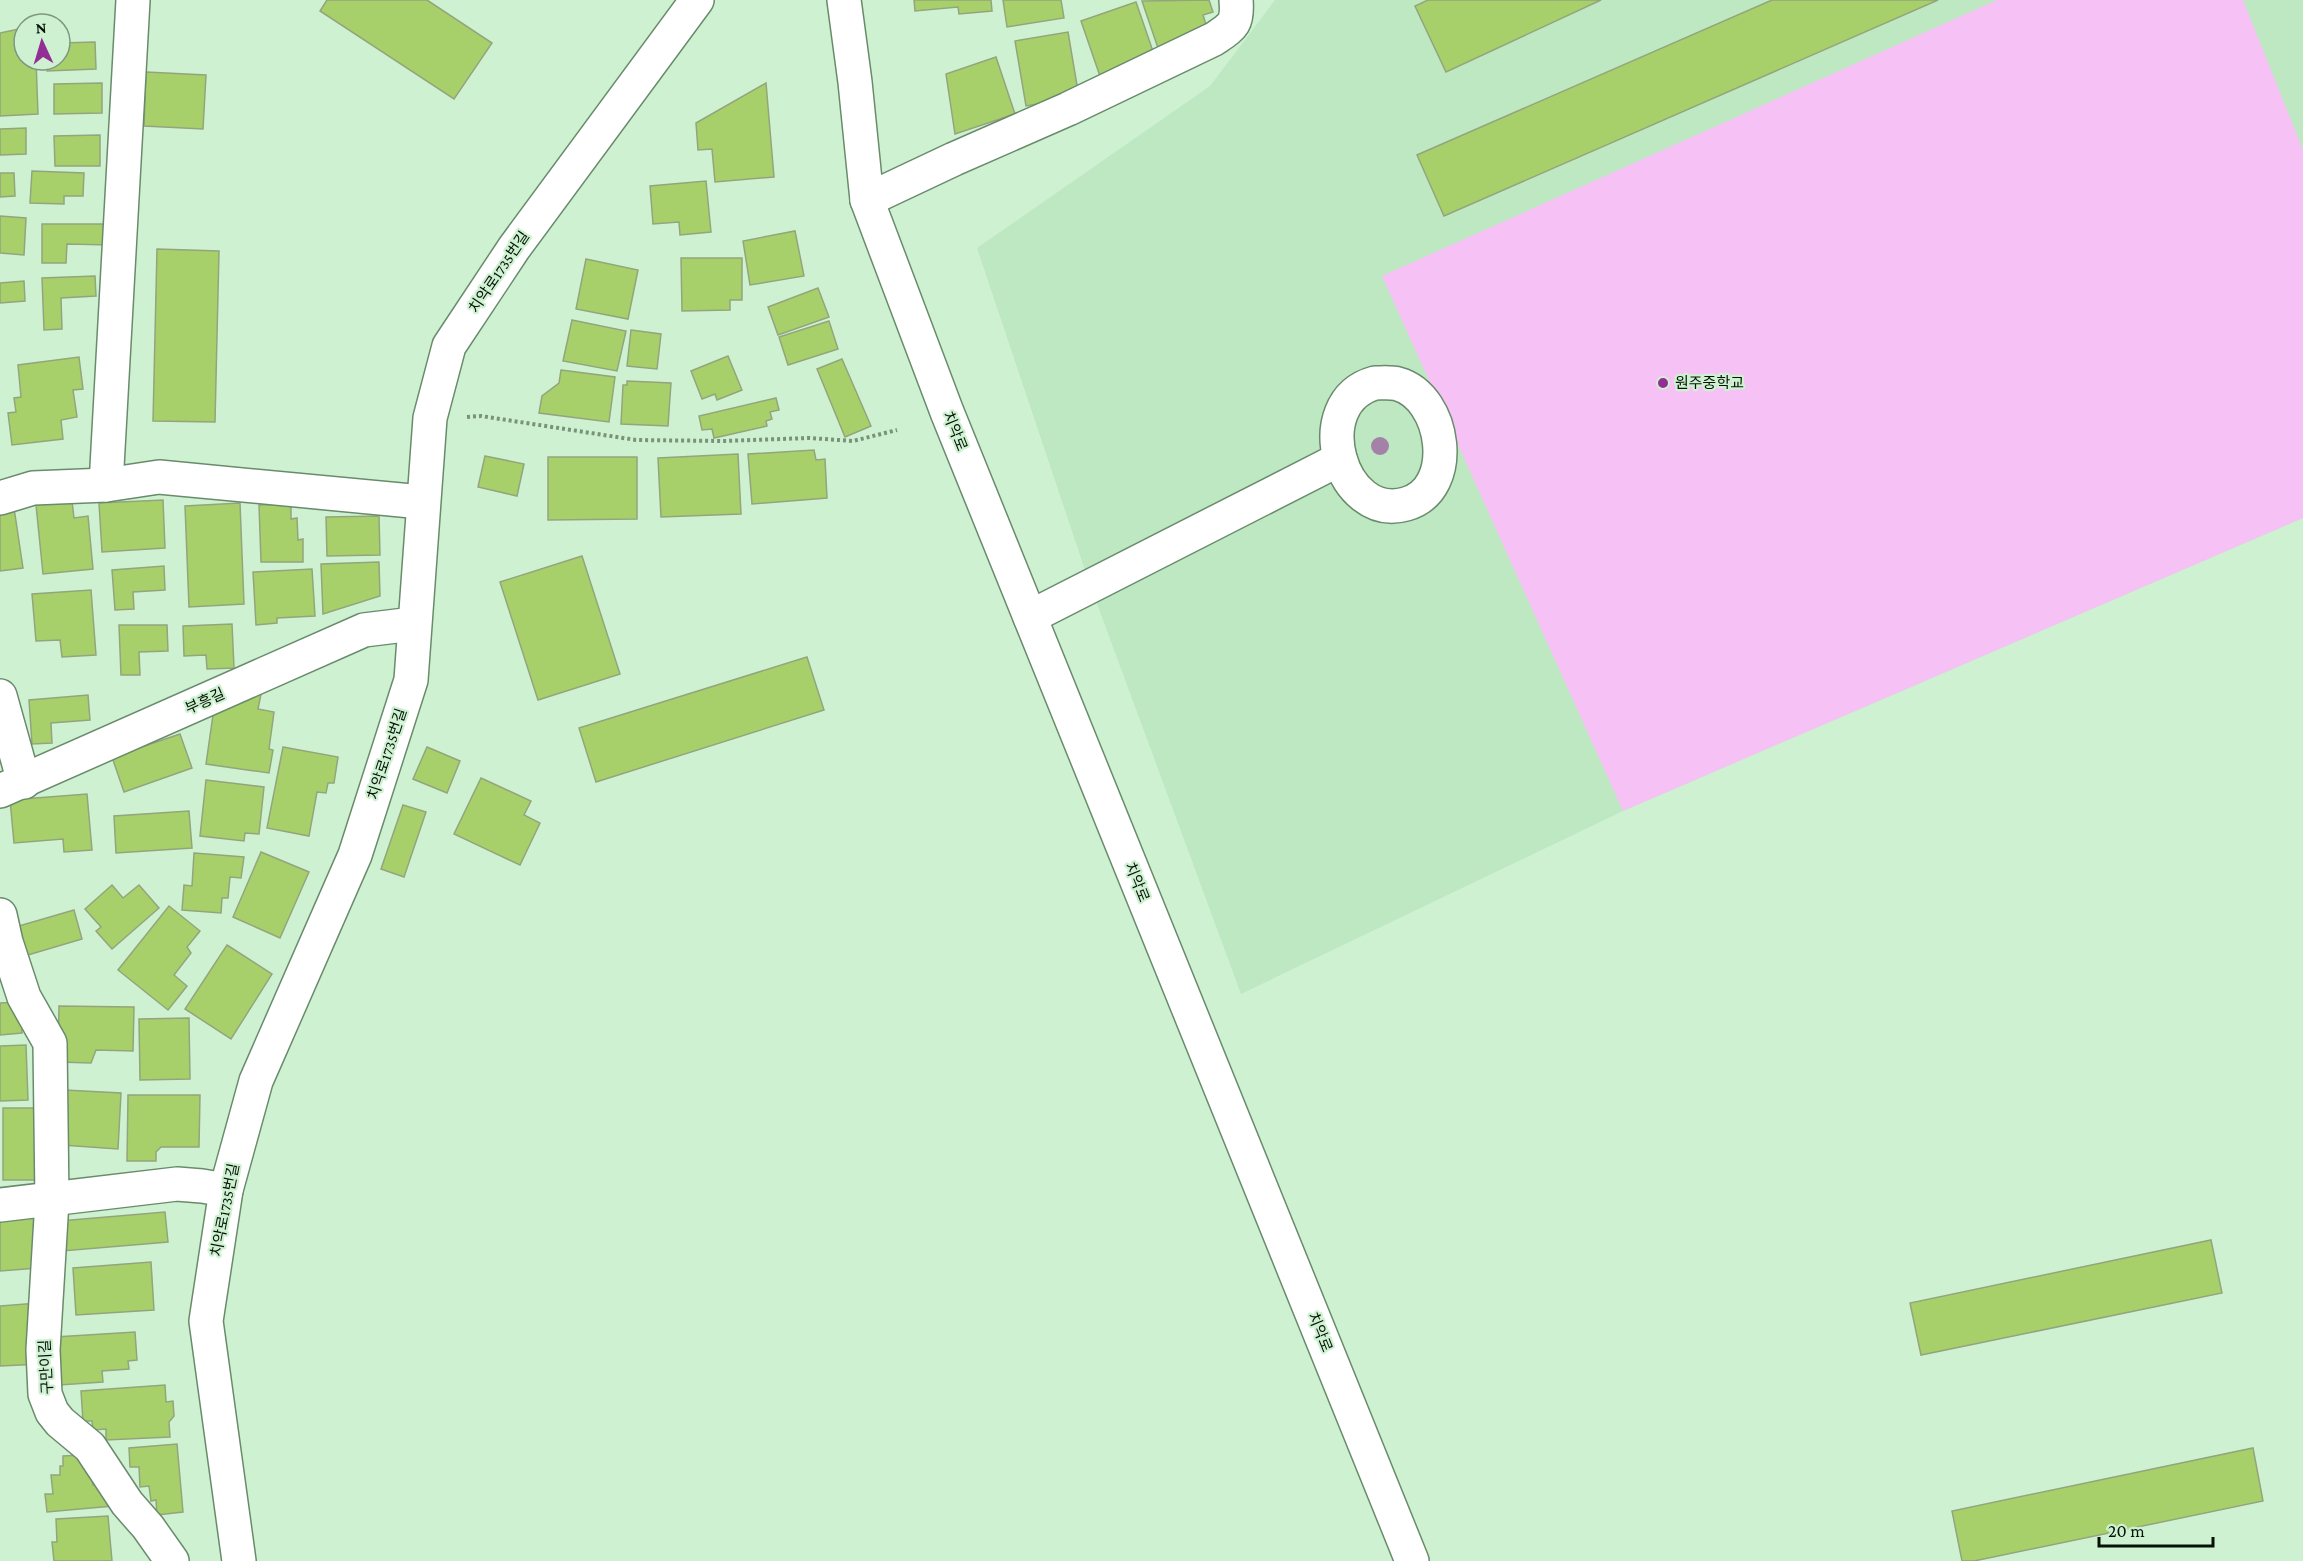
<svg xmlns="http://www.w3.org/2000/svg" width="2303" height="1561" viewBox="0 0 2303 1561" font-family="'Crimson Pro','Noto Sans KR',serif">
  <rect width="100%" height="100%" fill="#cef2d1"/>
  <path fill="#bde8c1" d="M1275,0H2303V518L1623,811L1241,994L1089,582L977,248L1210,86Z"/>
  <path fill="#f6c1f5" d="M1997,0H2243L2303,150V518L1623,811L1382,276Z"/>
  <g fill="#a8d06a" stroke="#93a57d" stroke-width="1.5">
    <path d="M327,0H427L492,43L454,99L320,11Z"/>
    <path d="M914,0H991L992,11L959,14L958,7L915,11Z"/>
    <path d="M1003,0H1061L1064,18L1007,27Z"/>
    <path d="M1209,0L1213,12L1203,15L1208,31L1158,48L1142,1Z"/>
    <path d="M1428,0H1601L1446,72L1415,6Z"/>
    <path d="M1772,0H1938L1444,216L1417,155Z"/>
    <path d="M1136,2L1156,60L1101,79L1081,21Z"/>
    <path d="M24,28V60H36L38,114L0,116V33Z"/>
    <path d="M1068,32L1079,97L1026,106L1015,41Z"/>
    <path d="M95,42L96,69L47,71L46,60H60V43Z"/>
    <path d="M996,57L1015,114L955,134L946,74Z"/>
    <path d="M146,72L206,75L203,129L144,126Z"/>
    <path d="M102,83V113L54,114V84Z"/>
    <path d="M766,83L774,177L715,182L712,149L698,150L696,123Z"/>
    <path d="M26,128V154L0,155V129Z"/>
    <path d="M100,135V166H55L54,136Z"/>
    <path d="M32,171L84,173L83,196H64V204L30,203Z"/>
    <path d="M0,173H14L15,196L0,197Z"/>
    <path d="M706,181L711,232L680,235L679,222L653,224L650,186Z"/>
    <path d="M0,216L26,218L24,255L0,253Z"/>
    <path d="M42,224H109V245L67,244L66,263H42Z"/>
    <path d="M795,231L804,276L750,285L743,241Z"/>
    <path d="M157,249L219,251L215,422L153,421Z"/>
    <path d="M681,258H742V300H730V310L682,311Z"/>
    <path d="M586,259L638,270L628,319L576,309Z"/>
    <path d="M95,276L96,296L61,298L62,329L44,330L42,278Z"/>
    <path d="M24,281L25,301L0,303V283Z"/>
    <path d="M818,288L829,317L778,335L768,307Z"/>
    <path d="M572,320L626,331L617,371L563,361Z"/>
    <path d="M829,321L838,349L788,365L779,337Z"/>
    <path d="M631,330L661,334L657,369L627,366Z"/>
    <path d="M728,356L742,390L717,400L715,394L702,399L691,371Z"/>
    <path d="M79,357L83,389L73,390L77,417L61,420L63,439L12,445L8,413L16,412L14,398L21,397L18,365Z"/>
    <path d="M842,359L871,426L845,437L817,369Z"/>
    <path d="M561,370L615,377L609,422L539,413L542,396L559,383Z"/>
    <path d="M627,381L671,383L668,426L621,424L623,385H627Z"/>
    <path d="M776,398L779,410L770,412L772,419L766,421L767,426L714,438L712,429L702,430L699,416Z"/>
    <path d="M814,450L816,460L825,459L827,498L752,504L748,454Z"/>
    <path d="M738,454L741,514L661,517L658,458Z"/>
    <path d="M485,456L524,464L517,496L478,487Z"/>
    <path d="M548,457H637V519L548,520Z"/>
    <path d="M163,500L165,548L102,552L99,503Z"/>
    <path d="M72,501L74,518L88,516L93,569L43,574L36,505Z"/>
    <path d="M240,503L244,604L189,607L185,506Z"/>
    <path d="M291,504V519L297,518L298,540L303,539V562H261L259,505Z"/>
    <path d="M14,508L23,568L0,571V510Z"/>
    <path d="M379,516L380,555L327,556L326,517Z"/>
    <path d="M582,556L620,674L538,700L500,582Z"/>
    <path d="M379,562L380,596L323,614L321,564Z"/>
    <path d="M164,566L165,590L133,592L134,609L115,610L112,570Z"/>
    <path d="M312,569L315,616L277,618V623L256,625L253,572Z"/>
    <path d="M91,590L96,655L62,657L60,640L36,641L32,594Z"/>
    <path d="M232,624L234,668L207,669L206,655L184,656L183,626Z"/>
    <path d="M119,625H167L168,651L139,652L140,675H121Z"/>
    <path d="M807,657L824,710L596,782L579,728Z"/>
    <path d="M262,689L258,709L274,712L269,749L273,750L269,773L206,764L213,715Z"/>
    <path d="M88,695L90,720L51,723L52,743L32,744L29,700Z"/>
    <path d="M180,734L192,768L124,792L112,757Z"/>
    <path d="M283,747L338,757L334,783H328L326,793L317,792L309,836L267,828Z"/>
    <path d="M427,747L460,761L447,793L413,779Z"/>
    <path d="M481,778L531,801L524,815L540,823L520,865L454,834Z"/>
    <path d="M206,780L264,787L259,834L245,833L244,841L200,836Z"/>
    <path d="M87,794L92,850L64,852L63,839L14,843L10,800Z"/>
    <path d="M403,805L426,812L404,877L381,869Z"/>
    <path d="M189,811L192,848L116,853L114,816Z"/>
    <path d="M261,852L309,872L280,938L233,917Z"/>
    <path d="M194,853L244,857L241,878L230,877L228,898H222L221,913L182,910L184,885L192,886Z"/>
    <path d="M112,885L123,898L139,885L159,908L112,949L96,931L101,927L85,909Z"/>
    <path d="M169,906L200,931L187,947L191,953L174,975L187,986L168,1010L118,970Z"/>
    <path d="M74,910L82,939L21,957L12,928Z"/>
    <path d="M227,945L272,974L231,1039L185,1009Z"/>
    <path d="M21,1002L22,1033L0,1035V1003Z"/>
    <path d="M59,1006L134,1007L133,1051L96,1050L91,1063L58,1062Z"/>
    <path d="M189,1018L190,1079L140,1080L139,1019Z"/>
    <path d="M26,1045L28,1100L0,1101V1046Z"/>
    <path d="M65,1090L121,1093L118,1149L62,1145Z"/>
    <path d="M128,1095H200L199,1147H161L156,1152V1161H127Z"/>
    <rect x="3" y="1108" width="33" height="72"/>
    <path d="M33,1212L38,1268L0,1271V1214Z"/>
    <path d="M165,1212L168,1242L62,1251L60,1221Z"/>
    <path d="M2211,1240L2222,1293L1921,1355L1910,1303Z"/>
    <path d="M151,1262L154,1310L76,1315L73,1268Z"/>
    <path d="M38,1303L41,1364L0,1366V1306Z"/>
    <path d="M135,1332L137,1360L128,1361L129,1369L102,1371L103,1382L59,1385L55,1337Z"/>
    <path d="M165,1385L166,1402L173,1401L174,1416L169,1422L170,1437L106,1440V1429L93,1430L92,1421H83L81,1391Z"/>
    <path d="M177,1444L183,1512L157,1515L156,1500L151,1501L149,1486L140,1487L139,1467H130L129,1448Z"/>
    <path d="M2253,1448L2263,1501L1974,1561H1962L1952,1511Z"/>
    <path d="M84,1455L91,1466L93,1485L111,1484L113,1506L47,1512L45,1494H53L51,1475H60V1466H63V1456Z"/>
    <path d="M108,1516L112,1561H54L52,1542H57L56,1519Z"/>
  </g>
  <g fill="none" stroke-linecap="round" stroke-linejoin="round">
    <g stroke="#698b6c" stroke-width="36">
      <g id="minor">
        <path d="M867,200L954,159L1068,109L1214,39C1233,26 1238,24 1236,0"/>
        <path d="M1375,383C1382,383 1391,382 1398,384C1445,397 1459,489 1406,504C1340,523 1306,402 1375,383Z"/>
        <path d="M106,485L133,0"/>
        <path d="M0,498L33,488L106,485L159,477L422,502"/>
        <path d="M1030,617L1340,459"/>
        <path d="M0,696L24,782"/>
        <path d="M0,791L364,630L413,624"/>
        <path d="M0,915L6,942L24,997L50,1043L52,1201L43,1350L45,1394L52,1412L60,1422L90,1447L127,1503L148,1527L172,1561"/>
        <path d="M0,1205L177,1184L202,1186L226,1190"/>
        <path d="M239,1561L206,1321L226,1190L256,1081L355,855L411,680L430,418L449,346L514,248L697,0"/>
      </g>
    </g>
    <g stroke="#698b6c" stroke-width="36">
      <path id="major" d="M844,0L855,82L867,200L947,412L1412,1561"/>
    </g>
    <path stroke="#79937b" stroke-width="4" stroke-dasharray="3 3" stroke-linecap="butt" d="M467,417L481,416L636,440L723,441L810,438L853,441L897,430"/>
    <use href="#minor" stroke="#fff" stroke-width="33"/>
    <use href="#major" stroke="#fff" stroke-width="33"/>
  </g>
  <circle fill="#a482a7" cx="1380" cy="446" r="9"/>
  <circle fill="#932e95" stroke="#cef2d1" stroke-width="2" cx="1663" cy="383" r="6"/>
  <g text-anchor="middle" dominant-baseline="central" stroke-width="4.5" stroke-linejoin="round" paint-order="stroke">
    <g font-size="15" fill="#061207" stroke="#cef2d1">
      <text transform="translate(499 272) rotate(-56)">치악로1735번길</text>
      <text transform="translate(955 431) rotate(68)">치악로</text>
      <text transform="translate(205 701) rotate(-24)">부흥길</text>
      <text transform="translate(387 754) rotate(-72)">치악로1735번길</text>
      <text transform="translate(1137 882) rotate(68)">치악로</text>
      <text transform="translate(225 1210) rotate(-79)">치악로1735번길</text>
      <text transform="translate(1320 1332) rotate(68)">치악로</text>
      <text transform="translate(46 1367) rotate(-93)">구만이길</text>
    </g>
    <g font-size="15" fill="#061207" stroke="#cef2d1" text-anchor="start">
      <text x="1675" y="383">원주중학교</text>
    </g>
  </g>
  <g transform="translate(42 42) rotate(356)"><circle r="28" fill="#cef2d1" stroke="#7e9880" stroke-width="1.5"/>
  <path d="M0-4.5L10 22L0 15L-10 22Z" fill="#932e95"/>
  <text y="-9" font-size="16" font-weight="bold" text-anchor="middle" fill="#061207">N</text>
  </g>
  <path d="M2099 1537v9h114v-9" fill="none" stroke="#061207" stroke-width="3"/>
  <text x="2108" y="1537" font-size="18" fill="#061207" stroke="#cef2d1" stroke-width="4.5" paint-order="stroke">20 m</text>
</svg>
